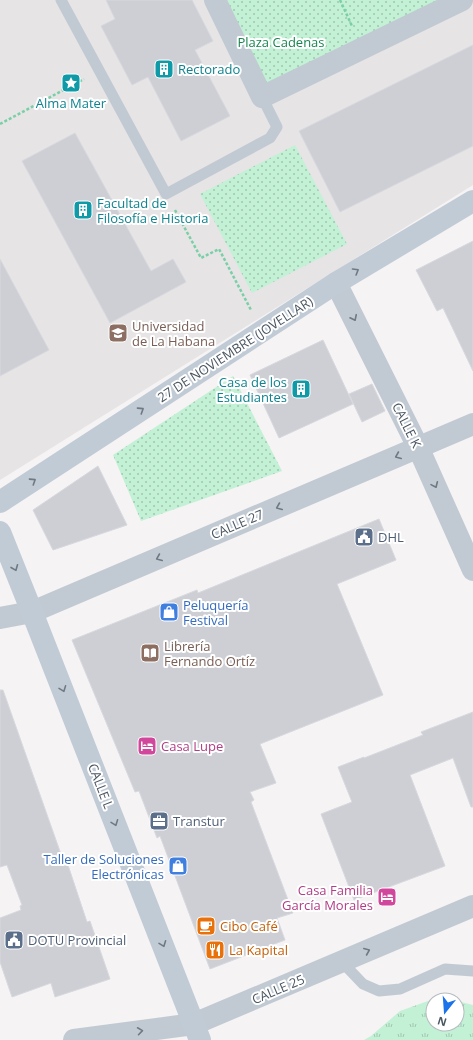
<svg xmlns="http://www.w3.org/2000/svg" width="473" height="1040" viewBox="0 0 473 1040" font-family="'Open Sans',sans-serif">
  <defs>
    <pattern id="grass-tufts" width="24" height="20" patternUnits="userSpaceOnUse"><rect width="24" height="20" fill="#c3f1d5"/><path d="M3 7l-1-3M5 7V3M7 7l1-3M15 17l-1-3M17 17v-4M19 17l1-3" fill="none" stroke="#a0c6b0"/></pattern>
    <pattern id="park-dots" width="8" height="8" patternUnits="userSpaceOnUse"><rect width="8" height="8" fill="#c3f1d5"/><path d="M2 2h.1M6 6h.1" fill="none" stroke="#a0c6b0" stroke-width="1.8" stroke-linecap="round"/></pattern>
  </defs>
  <rect width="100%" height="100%" fill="#f5f3f3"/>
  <path fill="#e6e4e5" d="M0,0H473V185L0,480Z"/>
  <path fill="url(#grass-tufts)" d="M428,1001H433V1024H457V1001L473,1005V1040H364L371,1036L400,1011Z"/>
  <g fill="url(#park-dots)">
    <path d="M215,0H462L262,97Z"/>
    <path d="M295,145L347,244L252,293L200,194Z"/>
    <path d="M233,376L282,471L141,521L113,455Z"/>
  </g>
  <g fill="#cdcfd5" stroke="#d7d9de">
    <path d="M106,0H192L213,41L195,50L230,116L181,141L148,77L132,85L101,26L115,19Z"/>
    <path d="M473,45V146L340,212L299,131Z"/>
    <path d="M75,133L151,271L173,259L186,282L110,323L22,161Z"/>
    <path d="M473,241V371L443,308L437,311L416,270Z"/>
    <path d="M0,259L49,350L0,376Z"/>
    <path d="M323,340L353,404L279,438L250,375Z"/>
    <path d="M372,384L385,411L362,422L349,394Z"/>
    <path d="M98,466L127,525L53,550L33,510Z"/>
    <path d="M379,519L396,560L337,584L383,695L260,744L276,783L250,792L254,800L251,802L293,913L277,918L285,940L210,969L160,836L157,838L139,791L135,792L72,640L197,590L198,593Z"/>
    <path d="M0,690H3L62,857L65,856L87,922L90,921L110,979L55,997L51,983L12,997L0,962V918L21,910L20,906L22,905L7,865L0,867Z"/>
    <path d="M473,712V807H471L453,758L410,775L445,866L354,900L321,814L352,802L338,767L364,757V758L423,735L421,732Z"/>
  </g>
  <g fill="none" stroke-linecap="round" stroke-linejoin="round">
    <g stroke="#7ad0a6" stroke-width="2.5" stroke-dasharray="3 2" stroke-linecap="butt">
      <path d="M340,0L352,26"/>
      <path d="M0,124L84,79"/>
      <path d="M175,210L201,258L219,249L251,310"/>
    </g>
    <g stroke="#c1cad2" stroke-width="11">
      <path d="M61,0L166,194L270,138L277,127L262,97"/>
      <path d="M342,962L363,984L379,991L400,989L445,969L473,971"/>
    </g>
    <g stroke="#c1cad2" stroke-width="22">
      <path d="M215,0L262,97L462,0"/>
      <path d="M336,283L418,447L473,570"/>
      <path d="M0,618L32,612L473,424"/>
    </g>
    <path stroke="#c1cad2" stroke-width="22" d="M74,1040L194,1024L473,906"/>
    <g stroke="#c1cbd6" stroke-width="22">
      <path d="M0,502L336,283L473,201"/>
      <path d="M0,532L32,612L200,1040"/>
    </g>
  </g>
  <defs><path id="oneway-chevron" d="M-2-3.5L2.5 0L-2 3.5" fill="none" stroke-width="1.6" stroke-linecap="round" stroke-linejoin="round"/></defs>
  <g stroke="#6e7984">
    <use href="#oneway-chevron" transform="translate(356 271) rotate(-31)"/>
    <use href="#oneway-chevron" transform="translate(141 410) rotate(-33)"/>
    <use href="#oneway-chevron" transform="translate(33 481) rotate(-33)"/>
    <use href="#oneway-chevron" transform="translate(15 568) rotate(68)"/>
    <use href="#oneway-chevron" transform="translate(63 689) rotate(69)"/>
    <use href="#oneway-chevron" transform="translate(115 823) rotate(69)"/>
    <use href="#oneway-chevron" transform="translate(163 944) rotate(69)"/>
  </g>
  <g stroke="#6e7983">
    <use href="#oneway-chevron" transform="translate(354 318) rotate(64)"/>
    <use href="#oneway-chevron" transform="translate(398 456) rotate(157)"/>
    <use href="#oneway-chevron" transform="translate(435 485) rotate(66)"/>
    <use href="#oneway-chevron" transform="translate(279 507) rotate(157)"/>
    <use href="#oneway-chevron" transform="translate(159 558) rotate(157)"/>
    <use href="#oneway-chevron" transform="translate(367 951) rotate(-23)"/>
    <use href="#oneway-chevron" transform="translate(140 1031) rotate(-8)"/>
  </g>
  <defs>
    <g id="building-square" transform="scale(1)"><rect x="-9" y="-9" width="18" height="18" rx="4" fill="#0f9aa8" stroke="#fff"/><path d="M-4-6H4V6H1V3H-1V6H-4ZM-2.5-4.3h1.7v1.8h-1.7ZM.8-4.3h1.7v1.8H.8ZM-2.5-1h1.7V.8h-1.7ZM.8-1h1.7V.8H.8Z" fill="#fff"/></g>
    <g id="sight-square" transform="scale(1)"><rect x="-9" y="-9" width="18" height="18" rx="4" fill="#0f9aa8" stroke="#fff"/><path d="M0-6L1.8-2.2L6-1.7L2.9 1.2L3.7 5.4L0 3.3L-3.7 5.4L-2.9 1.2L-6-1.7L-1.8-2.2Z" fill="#fff"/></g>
    <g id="university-square" transform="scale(1)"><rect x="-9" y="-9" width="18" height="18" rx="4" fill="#8d6e63" stroke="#fff"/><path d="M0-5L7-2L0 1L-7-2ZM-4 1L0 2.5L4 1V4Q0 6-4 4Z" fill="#fff"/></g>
    <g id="civic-square" transform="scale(1)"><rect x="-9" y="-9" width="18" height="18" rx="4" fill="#5c6f8a" stroke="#fff"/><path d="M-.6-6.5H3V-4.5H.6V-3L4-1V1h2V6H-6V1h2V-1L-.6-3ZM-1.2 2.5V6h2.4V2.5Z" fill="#fff"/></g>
    <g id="shop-square" transform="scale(1)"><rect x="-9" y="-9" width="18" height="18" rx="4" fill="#3f7fe0" stroke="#fff"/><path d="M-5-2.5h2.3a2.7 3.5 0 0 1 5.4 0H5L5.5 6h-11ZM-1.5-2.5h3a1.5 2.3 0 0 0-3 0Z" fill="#fff"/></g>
    <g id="library-square" transform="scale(1)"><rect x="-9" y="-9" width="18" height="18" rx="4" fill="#8d6e63" stroke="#fff"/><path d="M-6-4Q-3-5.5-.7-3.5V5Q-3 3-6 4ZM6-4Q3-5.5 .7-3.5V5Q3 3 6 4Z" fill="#fff"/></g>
    <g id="hotel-square" transform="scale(1)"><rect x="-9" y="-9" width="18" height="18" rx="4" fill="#d1479c" stroke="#fff"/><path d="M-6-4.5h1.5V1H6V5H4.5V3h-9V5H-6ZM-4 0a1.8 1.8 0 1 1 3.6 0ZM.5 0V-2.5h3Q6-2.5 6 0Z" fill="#fff"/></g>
    <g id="office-square" transform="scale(1)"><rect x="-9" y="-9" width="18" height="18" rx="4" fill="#5c6f8a" stroke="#fff"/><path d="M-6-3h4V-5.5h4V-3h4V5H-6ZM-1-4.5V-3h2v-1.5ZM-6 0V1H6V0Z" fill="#fff"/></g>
    <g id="cafe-square" transform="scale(1)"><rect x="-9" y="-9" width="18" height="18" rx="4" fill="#e8710a" stroke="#fff"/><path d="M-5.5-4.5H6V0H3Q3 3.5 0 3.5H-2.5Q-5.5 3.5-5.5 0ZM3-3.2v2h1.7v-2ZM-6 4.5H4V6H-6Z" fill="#fff"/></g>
    <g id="restaurant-square" transform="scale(1)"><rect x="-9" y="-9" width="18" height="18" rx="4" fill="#e8710a" stroke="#fff"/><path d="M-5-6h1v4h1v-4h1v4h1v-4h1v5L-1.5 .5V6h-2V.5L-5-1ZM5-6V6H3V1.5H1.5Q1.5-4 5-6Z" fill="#fff"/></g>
  </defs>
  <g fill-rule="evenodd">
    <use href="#building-square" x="164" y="69"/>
    <use href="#sight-square" x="71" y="83"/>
    <use href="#building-square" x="83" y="210"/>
    <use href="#university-square" x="118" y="333"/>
    <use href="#building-square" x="301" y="389"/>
    <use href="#civic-square" x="364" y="537"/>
    <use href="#shop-square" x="169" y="612"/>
    <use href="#library-square" x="150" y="653"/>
    <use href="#hotel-square" x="147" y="746"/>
    <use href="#office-square" x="159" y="821"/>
    <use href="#shop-square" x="178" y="866"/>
    <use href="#hotel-square" x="387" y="897"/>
    <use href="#cafe-square" x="206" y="926"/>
    <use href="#civic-square" x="14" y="940"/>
    <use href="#restaurant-square" x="215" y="950"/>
  </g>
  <g text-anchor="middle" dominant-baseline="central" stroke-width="4" stroke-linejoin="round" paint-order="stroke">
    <g font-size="13" fill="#17864f" stroke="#fff">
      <text x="281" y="42">Plaza Cadenas</text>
    </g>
    <g font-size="13" fill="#0d838f" stroke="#fff" text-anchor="start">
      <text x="178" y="69">Rectorado</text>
      <text x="71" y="103" text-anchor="middle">Alma Mater</text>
      <text x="97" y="203">Facultad de<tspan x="97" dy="15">Filosofía e Historia</tspan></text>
      <text x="287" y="382" text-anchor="end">Casa de los<tspan x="287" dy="15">Estudiantes</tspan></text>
    </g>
    <g font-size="13" fill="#785e54" stroke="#fff" text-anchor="start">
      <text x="132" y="326">Universidad<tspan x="132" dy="15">de La Habana</tspan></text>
      <text x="164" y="646">Librería<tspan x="164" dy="15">Fernando Ortíz</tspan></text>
    </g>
    <g font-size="13" fill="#4a5661" stroke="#fff">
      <text transform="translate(235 349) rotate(-33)">27 DE NOVIEMBRE (JOVELLAR)</text>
      <text transform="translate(407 425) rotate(64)">CALLE K</text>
      <text transform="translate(237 524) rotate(-23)">CALLE 27</text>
      <text transform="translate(101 786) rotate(69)">CALLE L</text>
      <text transform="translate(278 989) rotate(-23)">CALLE 25</text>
    </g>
    <g font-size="13" fill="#4e5e75" stroke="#fff" text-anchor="start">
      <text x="378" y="537">DHL</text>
      <text x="173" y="821">Transtur</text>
      <text x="28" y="940">DOTU Provincial</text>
    </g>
    <g font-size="13" fill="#366cbe" stroke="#fff" text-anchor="start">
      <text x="183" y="605">Peluquería<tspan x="183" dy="15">Festival</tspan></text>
      <text x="164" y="859" text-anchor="end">Taller de Soluciones<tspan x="164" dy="15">Electrónicas</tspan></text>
    </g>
    <g font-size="13" fill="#b23c85" stroke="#fff" text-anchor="start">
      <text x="161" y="746">Casa Lupe</text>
      <text x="373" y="890" text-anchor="end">Casa Familia<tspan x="373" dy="15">García Morales</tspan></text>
    </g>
    <g font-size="13" fill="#c56008" stroke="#fff" text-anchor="start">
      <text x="220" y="926">Cibo Café</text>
      <text x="229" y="950">La Kapital</text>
    </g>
  </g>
  <g transform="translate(445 1012) rotate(197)"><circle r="19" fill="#ffffff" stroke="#b7bbc0"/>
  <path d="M0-3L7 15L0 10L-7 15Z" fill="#1a73e8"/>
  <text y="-6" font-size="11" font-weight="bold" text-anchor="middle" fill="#4a5661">N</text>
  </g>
</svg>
